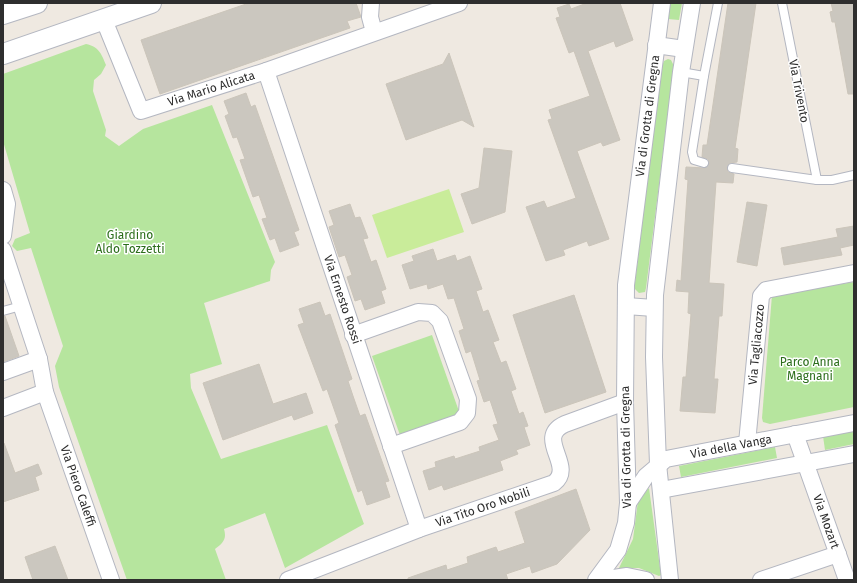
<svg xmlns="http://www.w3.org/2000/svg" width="857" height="583" viewBox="0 0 857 583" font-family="'Fira Sans',sans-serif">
  <rect width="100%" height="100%" fill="#efe9e1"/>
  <g fill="#b6e59e">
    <path d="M670,3H682L679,20L668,19Z"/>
    <path d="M86,44C99,47 101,53 106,65L101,74L94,80L93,91L106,130L105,136L119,146L143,129L212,105L275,262L271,270L270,281L204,303L222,364L190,374L191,388L221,459L327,425L364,524L285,568L265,513L224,529C227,539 223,543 215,549L226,580H127L59,387L55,366L63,346L31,248L17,251L12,246L15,239L30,233L3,141V74Z"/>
    <path d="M668,59L671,60L674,66L646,288L645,292L639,293L634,288L635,283L661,69L664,61Z"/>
    <path d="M854,282V407L770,424L763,422L762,418L772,295Z"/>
    <path d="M432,335L461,417L401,438L372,356Z"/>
    <path d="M854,430V444L825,450L823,436Z"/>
    <path d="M775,447L777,458L681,477L679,466Z"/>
    <path d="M649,488L661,575L659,576L639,568H619L633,539L638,501Z"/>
  </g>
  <path fill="#c9ec9a" d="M449,189L464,232L387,258L372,215Z"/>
  <g fill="#cbc7bf" stroke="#cbc5ba">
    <path d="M249,3H356L361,17L347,21L350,28L160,94L141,40Z"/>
    <path d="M587,3H620L633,40L616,47L614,41L588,51L620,140L603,146L601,142L577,151L609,239L589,246L587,241L563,250L565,255L546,261L526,207L544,201L547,208L576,198L548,120L552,119L549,110L590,96L574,51L569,53L556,18L560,17L557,8L569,4L571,9Z"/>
    <path d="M728,3H756L735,148L738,149L737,162L730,163L727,168L728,172L734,174L733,183L716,182L709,283L724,284L722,316H719L714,379H718L715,413L680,411L683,377H686L691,314L688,313L689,292L676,291L677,280L681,281L688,180L685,179L686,167L705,168L709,164L708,159L702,157L703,145H707Z"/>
    <path d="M831,3H854V94H848L835,22H832L830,12L833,11Z"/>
    <path d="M449,53L474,127L462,120L406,140L386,84L443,64Z"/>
    <path d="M246,93L251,107L255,105L299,230L294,232L299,245L280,252L275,238L270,240L262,219L267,218L259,195L253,197L240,160L245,159L237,137L233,138L225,116L229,114L224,101Z"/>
    <path d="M484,148L512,151L505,212L472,224L461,194L479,188Z"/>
    <path d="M747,202L767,205L757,266L737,262Z"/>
    <path d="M350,204L355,218L360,217L368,238L363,239L371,262L376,260L386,289L381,291L385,303L365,310L361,299L355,301L347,277L352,275L345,255L339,257L329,227L334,225L329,211Z"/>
    <path d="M854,226V245L840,248L842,255L784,265L781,248L838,237L836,229Z"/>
    <path d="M433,249L437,261L455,255L457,261L470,256L482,289L476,291L483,312L488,310L499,340L493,342L501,363L506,361L516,389L511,391L519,414L523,412L528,426L524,427L530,445L516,450L518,454L500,461L503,470L444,490L442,485L429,490L423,471L436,467L435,462L454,456L455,459L480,451L479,447L499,440L493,425L498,424L490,400L484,402L477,381L480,380L471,351L466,353L459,331L464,329L454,298L448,299L443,284L428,289L427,284L410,289L402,265L414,261L412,256Z"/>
    <path d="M574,295L606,392L545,413L513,315Z"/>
    <path d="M320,302L325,316L330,314L352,379L348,381L353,396L360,416L365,414L389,481L385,482L390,497L367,505L362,490L358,492L350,469L335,425L339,423L327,389L323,391L298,325L304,323L299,309Z"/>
    <path d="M3,316H5L19,356L3,362Z"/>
    <path d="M259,364L273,404L306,393L313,413L294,420L292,415L223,440L203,383Z"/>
    <path d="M4,443L15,473L38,464L42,474L35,477L39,490L3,502V444Z"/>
    <path d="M576,489L590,530L557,564L532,573L530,566L506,574L508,580H408V578L446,565L447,570L468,563L467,557L496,547L498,552L525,543L515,512Z"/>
    <path d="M55,546L68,580H33L25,557Z"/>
  </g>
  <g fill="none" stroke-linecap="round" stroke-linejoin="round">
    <g stroke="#b4b7c1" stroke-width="10">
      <g id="service">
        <path d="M782,3L817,180"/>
        <path d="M681,72L704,76"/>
        <path d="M704,163L694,160L692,152L704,76L718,3"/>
        <path d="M732,168L817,180H832L854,175"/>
        <path d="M3,311L21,306"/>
      </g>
    </g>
    <g stroke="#b4b7c1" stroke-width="18">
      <g id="minor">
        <path d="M371,3L370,17L374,32"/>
        <path id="s1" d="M104,20L141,111L266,71L459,3"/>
        <path d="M656,45L684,49"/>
        <path id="s2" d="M266,71L419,529"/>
        <path d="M3,190L7,204L3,236"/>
        <path id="s3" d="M3,250L39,359L45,392L111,580"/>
        <path d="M626,306L654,308"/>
        <path d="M353,335L418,312L432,313L440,321L468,399L467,413L460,422L391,446"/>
        <path d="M3,372L39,359"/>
        <path d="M3,408L45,392"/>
        <path id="s4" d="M795,434L847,580"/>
        <path id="s5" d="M747,443L761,296L766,290L854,273"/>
        <path d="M661,490L854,454"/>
        <path id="s6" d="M628,503L646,476L666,459L854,423"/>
        <path id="s7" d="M288,580L419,529L554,483C576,466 534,438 565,424L625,402"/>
        <path id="s8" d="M596,580L618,550L626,523L628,503L625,402L626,285L662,3"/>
        <path d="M600,580L627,576L646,580"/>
        <path d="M670,580L658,464L654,357L655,295L681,72L692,3"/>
        <path d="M761,580L838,554"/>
      </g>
    </g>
    <g stroke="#b4b7c1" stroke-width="22">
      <g id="tertiary">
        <path d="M3,14L37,3"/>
        <path d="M3,54L151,3"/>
      </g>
    </g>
    <use href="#service" stroke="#fff" stroke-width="8"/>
    <use href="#minor" stroke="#fff" stroke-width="16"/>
    <use href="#tertiary" stroke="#fff" stroke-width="20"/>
  </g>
  <g text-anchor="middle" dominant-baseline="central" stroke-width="3" stroke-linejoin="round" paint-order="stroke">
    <g font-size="12" fill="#2e2e2e" stroke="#fff">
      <text stroke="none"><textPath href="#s1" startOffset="172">Via Mario Alicata</textPath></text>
      <text transform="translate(799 91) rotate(79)">Via Trivento</text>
      <text stroke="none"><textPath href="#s8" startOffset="474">Via di Grotta di Gregna</textPath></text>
      <text stroke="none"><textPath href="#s2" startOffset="241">Via Ernesto Rossi</textPath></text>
      <text stroke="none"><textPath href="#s5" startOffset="99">Via Tagliacozzo</textPath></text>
      <text stroke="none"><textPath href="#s6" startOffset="125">Via della Vanga</textPath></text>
      <text transform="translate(626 447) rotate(-91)">Via di Grotta di Gregna</text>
      <text stroke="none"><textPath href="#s3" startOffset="248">Via Piero Caleffi</textPath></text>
      <text stroke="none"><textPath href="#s7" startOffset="208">Via Tito Oro Nobili</textPath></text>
      <text stroke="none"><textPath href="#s4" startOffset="93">Via Mozart</textPath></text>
    </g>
    <g font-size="12" fill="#2c6e1b" stroke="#fff">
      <text x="130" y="235">Giardino<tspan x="130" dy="14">Aldo Tozzetti</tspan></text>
      <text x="810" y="362">Parco Anna<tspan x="810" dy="14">Magnani</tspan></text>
    </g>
  </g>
  <rect width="857" height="583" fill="none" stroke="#2e2e2e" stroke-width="8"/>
</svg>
